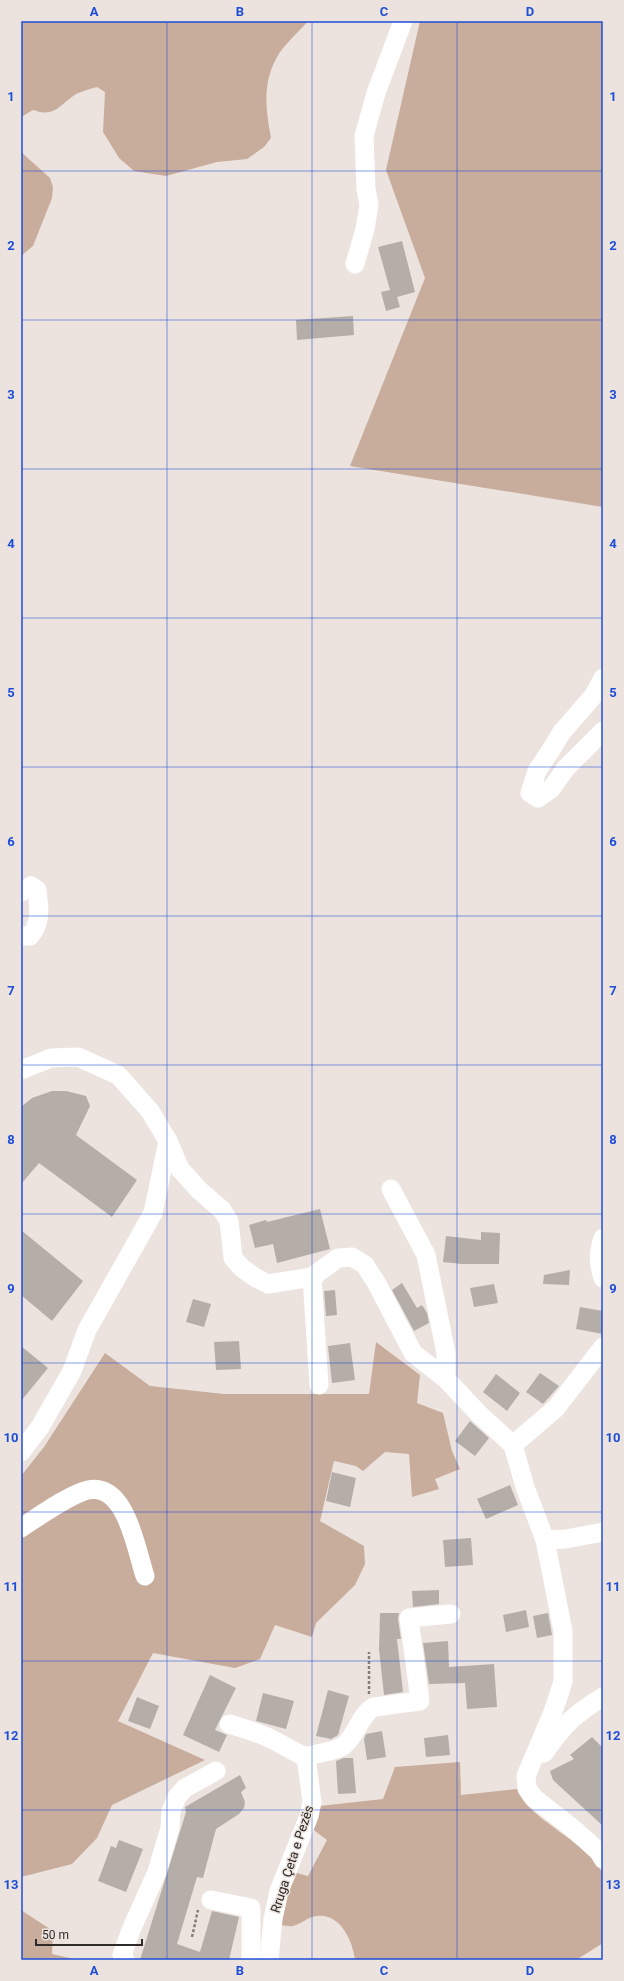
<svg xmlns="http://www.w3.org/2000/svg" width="624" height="1981" viewBox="0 0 624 1981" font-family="Roboto,sans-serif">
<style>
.green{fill:#c8ac9c}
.building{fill:#b5ada8}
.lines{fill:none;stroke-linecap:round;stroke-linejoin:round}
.path{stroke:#847e7b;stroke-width:2.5;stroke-dasharray:3 2;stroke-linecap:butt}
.minor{stroke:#fff;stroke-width:19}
.grid{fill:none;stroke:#1d4ed8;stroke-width:1;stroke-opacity:0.55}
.labels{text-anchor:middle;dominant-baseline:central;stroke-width:3;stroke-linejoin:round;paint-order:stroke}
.street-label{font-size:13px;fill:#2e2b29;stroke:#ece3de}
.neatline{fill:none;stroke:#1d4ed8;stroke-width:1.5}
.grid-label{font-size:13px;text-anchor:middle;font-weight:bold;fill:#1d4ed8}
</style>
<rect width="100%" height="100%" fill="#ece3de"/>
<g class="green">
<path d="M21 21H308C298 33 283 45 276 59 262 85 266 111 271 138L264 147 247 159 217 162 166 176 134 171 119 158 103 132 105 92 97 87C90 89 82 91 76 94 59 105 55 118 33 110L21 117Z"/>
<polygon points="420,21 603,21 603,507 350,466 425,278 386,170"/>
<polygon points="21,152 50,178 53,187 52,198 33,246 21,256"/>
<polygon points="376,1342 420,1375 417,1403 443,1413 452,1451 460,1469 435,1479 439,1489 412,1497 409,1454 385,1452 363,1471 356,1466 334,1461 320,1521 364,1546 365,1564 355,1585 316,1623 312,1637 275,1625 260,1659 235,1668 153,1653 118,1721 205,1760 112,1805 97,1838 72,1864 21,1877 21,1476 44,1447 105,1353 150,1386 224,1394 369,1394"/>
<path d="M460 1762 461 1795 517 1789C525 1817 586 1841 602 1872 605 1878 603 1932 603 1943L576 1960H355C353 1941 340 1912 316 1916 308 1917 301 1924 293 1926 289 1927 284 1925 281 1925L285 1900 297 1873 308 1876 327 1840 311 1828 320 1806 383 1799 395 1767Z"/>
<polygon points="21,1910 53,1931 52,1954 78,1960 21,1960"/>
</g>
<g class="building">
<polygon points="402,241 415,292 397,297 400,307 386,311 381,292 390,290 378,247"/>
<polygon points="353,316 354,335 297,340 296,320"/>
<polygon points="52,1091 66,1091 86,1096 90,1106 76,1135 137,1180 112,1217 39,1163 21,1184 21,1107 32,1098"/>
<polygon points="320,1209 330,1249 277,1263 273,1244 255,1248 249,1225 266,1220 267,1222"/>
<polygon points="21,1230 83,1281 52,1321 21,1295"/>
<polygon points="481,1232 500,1233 499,1264 462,1264 443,1262 446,1236 481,1240"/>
<polygon points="570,1270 569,1285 543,1284 544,1275"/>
<polygon points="402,1283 417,1308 422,1305 427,1313 429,1323 414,1331 392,1290"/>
<polygon points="494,1284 498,1303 474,1307 470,1288"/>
<polygon points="335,1290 337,1315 326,1316 324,1291"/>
<polygon points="193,1299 211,1304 204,1327 186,1322"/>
<polygon points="580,1307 603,1311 603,1334 576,1329"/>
<polygon points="239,1341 241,1369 216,1370 214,1342"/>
<polygon points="350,1343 355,1380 332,1383 328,1346"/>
<polygon points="21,1346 48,1368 21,1401"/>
<polygon points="540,1373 559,1386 543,1404 526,1392"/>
<polygon points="496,1374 520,1393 507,1411 483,1392"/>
<polygon points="470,1421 489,1438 475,1456 455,1441"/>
<polygon points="332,1472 356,1478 350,1507 326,1501"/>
<polygon points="510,1485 518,1505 486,1519 477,1499"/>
<polygon points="471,1538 473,1565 445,1567 443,1540"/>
<polygon points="439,1590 439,1604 413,1607 412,1591"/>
<polygon points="526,1610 529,1627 506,1632 503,1615"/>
<polygon points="380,1613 399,1613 398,1619 401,1639 397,1639 403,1692 384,1695 379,1649"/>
<polygon points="548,1613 552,1635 537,1638 533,1616"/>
<polygon points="448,1641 449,1667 494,1664 497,1707 467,1709 465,1683 429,1684 423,1643"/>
<polygon points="210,1675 236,1688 215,1730 227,1735 219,1752 183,1735"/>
<polygon points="328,1690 349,1696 338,1735 331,1739 316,1736"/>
<polygon points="263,1693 294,1701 286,1729 256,1721"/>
<polygon points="137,1697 159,1706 150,1729 128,1721"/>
<polygon points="382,1731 386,1757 367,1760 364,1739 366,1734"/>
<polygon points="448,1735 450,1755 426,1757 424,1738"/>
<polygon points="592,1737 603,1748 603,1826 553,1780 550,1771 574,1759 570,1755"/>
<polygon points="344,1758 353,1758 356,1793 338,1794 336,1761"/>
<polygon points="240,1775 246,1788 241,1792 245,1802 244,1808 239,1814 216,1829 203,1878 197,1877 177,1944 200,1952 212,1911 239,1917 229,1960 140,1960 186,1812 185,1807"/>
<polygon points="119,1840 143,1849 126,1892 98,1881 111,1846 116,1848"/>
</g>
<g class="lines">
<g class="path">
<polyline points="369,1694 369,1652"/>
<polyline points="192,1937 198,1910"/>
</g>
<g class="minor">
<polyline points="355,264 365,229 369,205 366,189 364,136 376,93 403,21"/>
<polyline points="603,678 594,695 562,732 549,753 537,771 530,793 538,798 551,789 566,768 603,731"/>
<path d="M21 892 31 886 37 890C39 907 42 922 30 936H21"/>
<polyline points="21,1070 51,1058 78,1057 118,1075 150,1111 168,1141 180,1169 200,1191 222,1210 229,1221 233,1258 242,1268 256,1278 268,1284 312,1277 338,1258 352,1257 365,1265 377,1284 413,1353 446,1379 479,1414 513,1445 525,1487 545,1540 563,1631 563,1682 553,1712 526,1776 527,1788 534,1798 576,1831 599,1852 603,1859"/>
<polyline points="391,1189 426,1255 446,1353 446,1379"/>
<path d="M603 1238C598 1253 598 1263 603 1278"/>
<polyline points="312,1277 319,1385"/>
<polyline points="513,1445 556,1408 603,1347"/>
<polyline points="21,1452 40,1427 72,1371 87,1330 153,1213 168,1141"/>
<path d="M21 1528C38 1517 70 1494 88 1490 126 1482 136 1549 145 1576"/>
<polyline points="545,1540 566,1539 603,1532"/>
<path d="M229 1724C243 1728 256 1732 269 1738 282 1744 292 1751 306 1757"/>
<path d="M544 1753C563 1726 574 1714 603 1697"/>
<path d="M306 1757C317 1752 333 1753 343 1746 357 1736 359 1715 374 1707L420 1701 409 1618 451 1614"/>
<polyline points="211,1900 251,1908 251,1960"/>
<polyline points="125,1960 122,1955 131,1930 157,1872 170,1828 171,1811 177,1797 185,1788 216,1771"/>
<polyline points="269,1960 273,1919 279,1891 309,1816 312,1802 306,1757"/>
</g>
</g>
<path class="grid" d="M167 21V1960M312 21V1960M457 21V1960M21 171H603M21 320H603M21 469H603M21 618H603M21 767H603M21 916H603M21 1065H603M21 1214H603M21 1363H603M21 1512H603M21 1661H603M21 1810H603"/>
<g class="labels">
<g class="street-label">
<text transform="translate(292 1859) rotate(-72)">Rruga Çeta e Pezës</text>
</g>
</g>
<rect width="624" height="1981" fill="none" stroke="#ece3de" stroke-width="44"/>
<path d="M36 1939v6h106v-6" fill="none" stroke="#2e2b29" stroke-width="2"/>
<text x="42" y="1939" font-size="12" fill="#2e2b29" stroke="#ece3de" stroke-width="3" paint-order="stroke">50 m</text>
<rect x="22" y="22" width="580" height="1937" class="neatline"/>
<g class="grid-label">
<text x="94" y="16">A</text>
<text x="240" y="16">B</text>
<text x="384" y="16">C</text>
<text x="530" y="16">D</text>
<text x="11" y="101">1</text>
<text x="613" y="101">1</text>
<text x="11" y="250">2</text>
<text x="613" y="250">2</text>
<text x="11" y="399">3</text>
<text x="613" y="399">3</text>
<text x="11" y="548">4</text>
<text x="613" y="548">4</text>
<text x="11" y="697">5</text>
<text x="613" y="697">5</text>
<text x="11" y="846">6</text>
<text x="613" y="846">6</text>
<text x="11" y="995">7</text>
<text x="613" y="995">7</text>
<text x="11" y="1144">8</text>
<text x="613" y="1144">8</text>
<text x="11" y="1293">9</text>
<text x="613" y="1293">9</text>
<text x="11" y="1442">10</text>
<text x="613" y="1442">10</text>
<text x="11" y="1591">11</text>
<text x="613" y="1591">11</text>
<text x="11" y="1740">12</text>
<text x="613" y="1740">12</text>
<text x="11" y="1889">13</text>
<text x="613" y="1889">13</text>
<text x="94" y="1975">A</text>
<text x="240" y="1975">B</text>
<text x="384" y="1975">C</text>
<text x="530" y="1975">D</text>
</g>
</svg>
